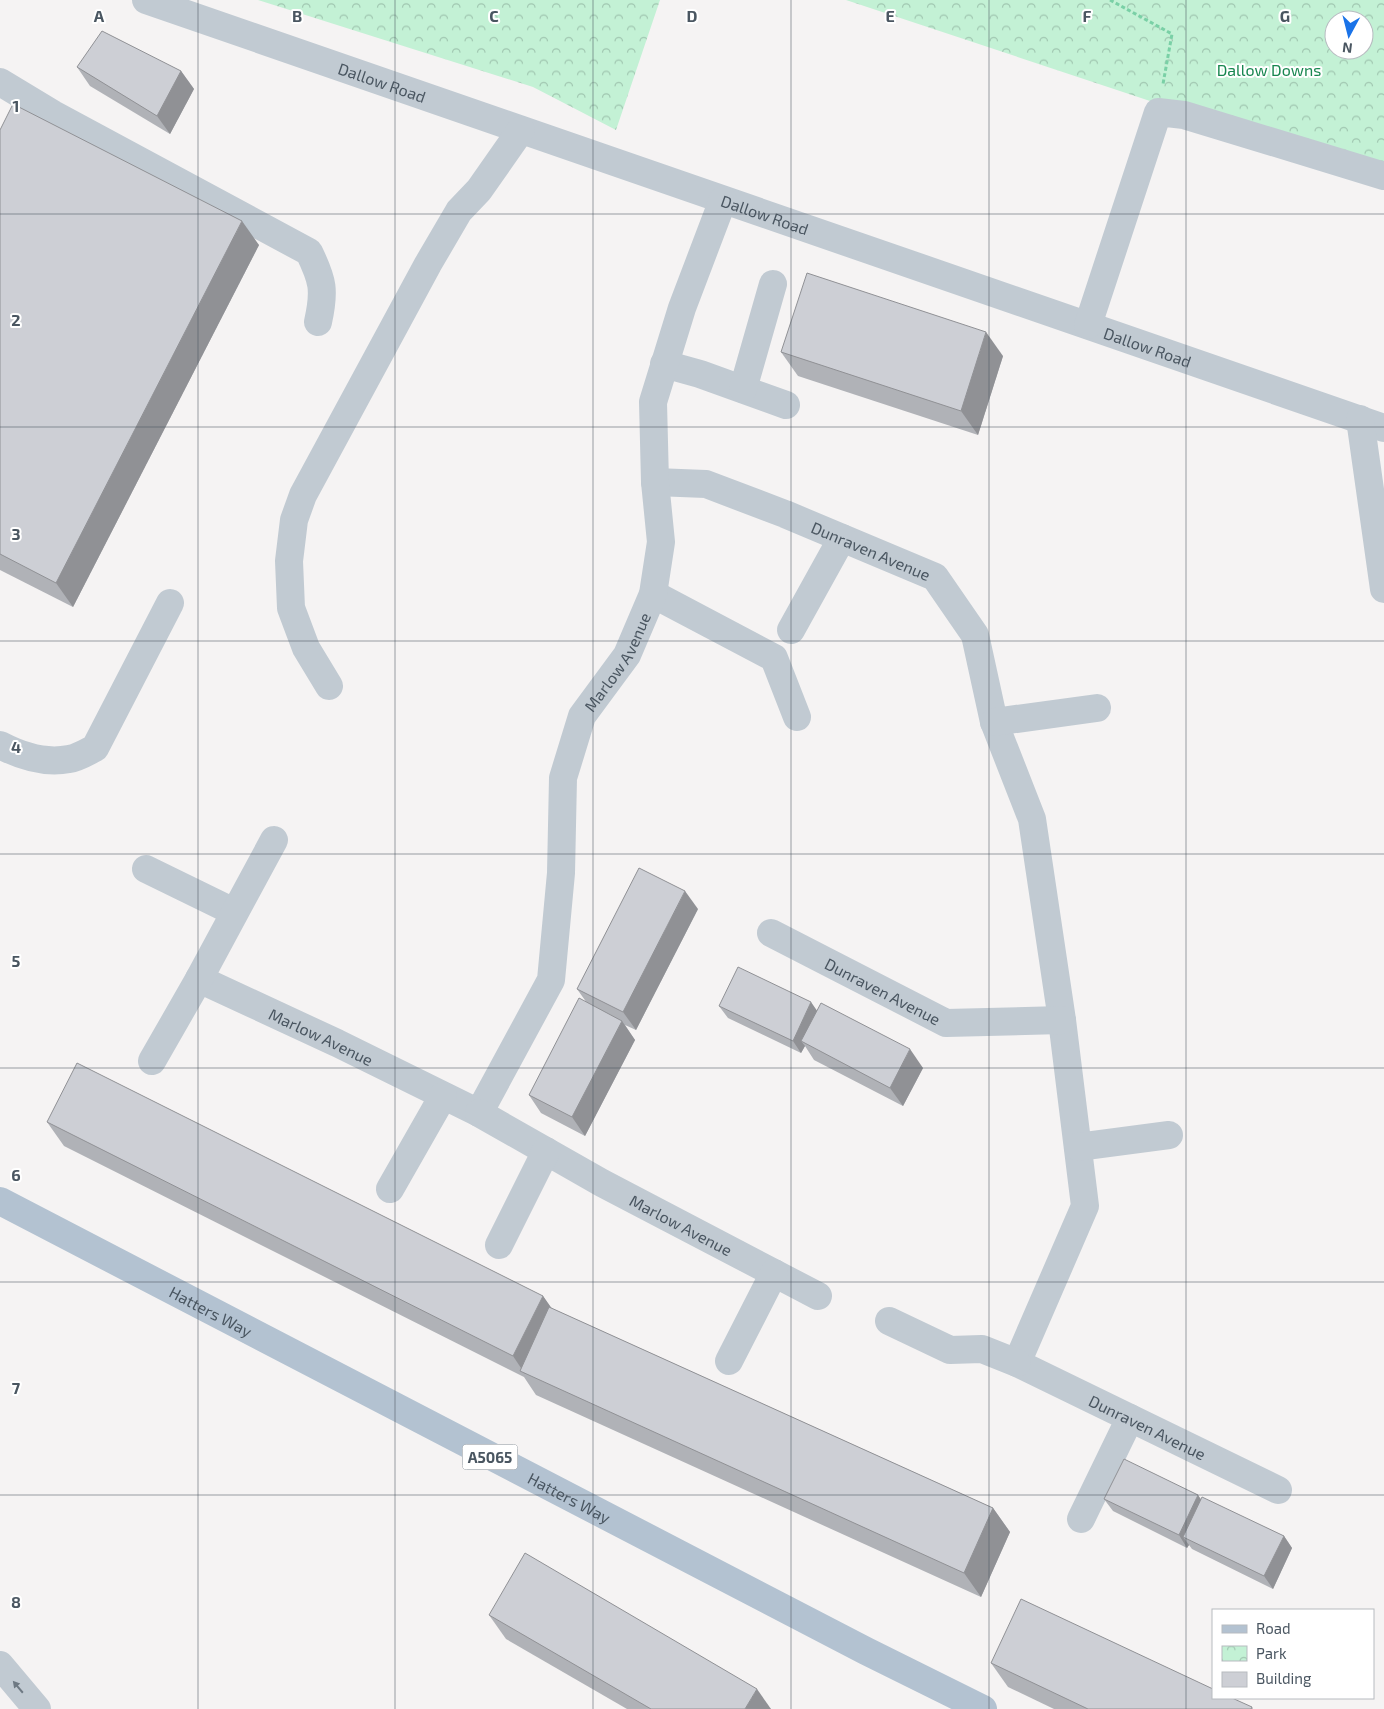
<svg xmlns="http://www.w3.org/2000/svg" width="1384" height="1709" viewBox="0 0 1384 1709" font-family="'Exo 2',sans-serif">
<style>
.park{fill:url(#park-crowns);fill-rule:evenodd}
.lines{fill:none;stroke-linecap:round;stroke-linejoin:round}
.path{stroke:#7ad0a6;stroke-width:3;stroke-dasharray:4 2.5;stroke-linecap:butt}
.minor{stroke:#c1cad2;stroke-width:28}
.major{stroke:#b3c2d1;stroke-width:28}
.wall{fill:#b0b2b7}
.shaded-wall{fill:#909195}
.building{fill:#cdcfd5;stroke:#909195}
.oneway{fill:#6e7983}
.grid{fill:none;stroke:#4a5661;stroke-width:1;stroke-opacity:0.55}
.labels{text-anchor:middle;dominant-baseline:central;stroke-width:4;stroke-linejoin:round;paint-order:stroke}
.shield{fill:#fff;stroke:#808990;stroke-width:1}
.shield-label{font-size:15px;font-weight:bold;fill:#4a5661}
.park-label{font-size:16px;fill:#17864f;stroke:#fff}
.street-label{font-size:16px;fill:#4a5661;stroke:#fff}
.grid-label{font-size:16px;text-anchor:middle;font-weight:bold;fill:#4a5661;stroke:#fff;stroke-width:4;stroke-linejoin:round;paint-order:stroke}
</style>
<defs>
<pattern id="park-crowns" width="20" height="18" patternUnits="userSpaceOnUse" patternTransform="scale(1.25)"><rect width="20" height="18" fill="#c3f1d5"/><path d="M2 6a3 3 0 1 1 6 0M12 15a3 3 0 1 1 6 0" fill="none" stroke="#a0c6b0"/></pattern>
</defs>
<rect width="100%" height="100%" fill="#f5f3f3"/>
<g class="park">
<polygon points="258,0 660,0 616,130 533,87"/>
<path d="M846 0H1384V178L1352 168ZM1334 20H1364V50H1334Z"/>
</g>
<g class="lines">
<polyline class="path" points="1110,0 1172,34 1163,84"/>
<g class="minor">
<path id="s1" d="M146 0 1384 428"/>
<path d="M0 82 53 114 309 252C323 281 325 290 318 322"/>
<polyline points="1088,325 1158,112 1184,115 1384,176"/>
<polyline points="664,364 700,374 786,405"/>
<polyline points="743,389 773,284"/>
<polyline points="1360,419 1384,589"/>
<path id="s2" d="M655 482 706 484 785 514 935 577 975 635 994 722 1032 819 1062 1020 1085 1206 1017 1363 1278 1490"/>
<polyline points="653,594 774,658 797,717"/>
<polyline points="791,630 842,538"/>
<polyline points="329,686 306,648 291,608 289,561 294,520 303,495 428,264 459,211 479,190 521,130"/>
<polyline points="994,722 1097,708"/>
<path d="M0 745C21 756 44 764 69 759 78 758 87 752 95 748L170 603"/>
<polyline points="146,869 234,912"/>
<path id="s3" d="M771 933 946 1023 1062 1020"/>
<path id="s4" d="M199 979 337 1043 479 1113 551 980 561 873 563 778 582 716 627 655 653 594 661 542 655 482 653 402 682 308 723 200"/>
<polyline points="152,1061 199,979 274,840"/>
<path id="s5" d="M479 1113 602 1183 818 1296"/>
<polyline points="1078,1147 1169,1135"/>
<polyline points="390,1189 443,1096"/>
<polyline points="499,1245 546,1151"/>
<polyline points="889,1321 950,1350 982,1349 1017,1363"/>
<polyline points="729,1361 774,1273"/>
<polyline points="1081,1519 1130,1418"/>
<polyline points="0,1665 37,1709"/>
</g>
<path class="major" id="s6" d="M0 1201 866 1651 983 1709"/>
</g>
<g class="wall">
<polygon points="77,67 181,71 194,89 170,134 90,86"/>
<polygon points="0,130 259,245 73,607 0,570"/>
<polygon points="781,352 1003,356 978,435 798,376"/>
<polygon points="698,909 636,1030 625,1025 635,1040 585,1136 541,1113 529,1095 587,1003 577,989"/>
<polygon points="719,1006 817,1011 923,1068 903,1106 814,1060 805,1046 801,1053 728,1018"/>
<polygon points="47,1122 543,1296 551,1308 993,1508 1010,1532 981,1597 536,1395 524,1377 64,1146"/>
<polygon points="1104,1499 1201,1499 1284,1536 1292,1548 1273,1589 1192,1549 1189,1545 1187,1548 1113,1511"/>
<polygon points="489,1615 771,1709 627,1709 506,1639"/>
<polygon points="991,1663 1252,1707 1253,1709 1054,1709 1008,1687"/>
</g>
<g class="shaded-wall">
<polygon points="181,71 194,89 170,134 157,116"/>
<polygon points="242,221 259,245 73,607 56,583"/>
<polygon points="986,332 1003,356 978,435 961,411"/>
<polygon points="685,891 698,909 636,1030 623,1012"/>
<polygon points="811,1002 820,1015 801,1041 805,1046 801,1053 793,1041"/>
<polygon points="622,1021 635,1040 585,1136 572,1117"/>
<polygon points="910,1049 923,1068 903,1106 890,1088"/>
<polygon points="543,1296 560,1320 525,1374 513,1356"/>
<polygon points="1198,1495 1207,1508 1183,1537 1189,1545 1187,1548 1179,1535"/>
<polygon points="993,1508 1010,1532 981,1597 964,1573"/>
<polygon points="1284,1536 1292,1548 1273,1589 1264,1576"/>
<polygon points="757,1689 771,1709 745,1709"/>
</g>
<g class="building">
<polygon points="102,31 181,71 157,116 77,67"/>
<polygon points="13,104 242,221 56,583 0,554 0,130"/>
<polygon points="807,273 986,332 961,411 781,352"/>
<polygon points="639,868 685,891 623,1012 577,989"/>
<polygon points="738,967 811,1002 793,1041 719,1006"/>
<polygon points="579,998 622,1021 572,1117 529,1095"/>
<polygon points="821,1003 910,1049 890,1088 801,1041"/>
<polygon points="77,1063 543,1296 513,1356 47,1122"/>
<polygon points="549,1307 993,1508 964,1573 520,1371"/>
<polygon points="1124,1459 1198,1495 1179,1535 1104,1499"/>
<polygon points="1202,1497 1284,1536 1264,1576 1183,1537"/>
<polygon points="525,1553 757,1689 745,1709 651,1709 489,1615"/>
<polygon points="1021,1599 1213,1689 1213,1698 1232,1698 1252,1707 1251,1709 1088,1709 991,1663"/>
</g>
<defs><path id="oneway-solid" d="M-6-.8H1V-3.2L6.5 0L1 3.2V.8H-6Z" transform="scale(1.25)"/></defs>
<use class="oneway" href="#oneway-solid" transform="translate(18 1687) rotate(-130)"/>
<path class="grid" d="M198 0V1709M395 0V1709M593 0V1709M791 0V1709M989 0V1709M1186 0V1709M0 214H1384M0 427H1384M0 641H1384M0 854H1384M0 1068H1384M0 1282H1384M0 1495H1384"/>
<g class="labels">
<rect class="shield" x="462.5" y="1444.5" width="55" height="25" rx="4"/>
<g class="shield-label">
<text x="490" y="1457">A5065</text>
</g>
<g class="park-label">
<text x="1269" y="69">Dallow Downs</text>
</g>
<g class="street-label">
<text stroke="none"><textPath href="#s1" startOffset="250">Dallow Road</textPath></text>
<text stroke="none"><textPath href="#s1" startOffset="655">Dallow Road</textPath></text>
<text stroke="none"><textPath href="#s1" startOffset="1060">Dallow Road</textPath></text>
<text stroke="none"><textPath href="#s2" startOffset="229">Dunraven Avenue</textPath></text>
<text stroke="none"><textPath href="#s4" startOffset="794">Marlow Avenue</textPath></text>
<text stroke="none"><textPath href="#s3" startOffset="126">Dunraven Avenue</textPath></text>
<text stroke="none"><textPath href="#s4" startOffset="135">Marlow Avenue</textPath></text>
<text stroke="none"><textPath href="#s5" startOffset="231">Marlow Avenue</textPath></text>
<text stroke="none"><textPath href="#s6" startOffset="238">Hatters Way</textPath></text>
<text stroke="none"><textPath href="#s2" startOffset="1269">Dunraven Avenue</textPath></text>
<text stroke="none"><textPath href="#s6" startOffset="642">Hatters Way</textPath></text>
</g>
</g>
<g class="grid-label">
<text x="99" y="22">A</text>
<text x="297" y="22">B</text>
<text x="494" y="22">C</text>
<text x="692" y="22">D</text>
<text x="890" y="22">E</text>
<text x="1087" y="22">F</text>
<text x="1285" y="22">G</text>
<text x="16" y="112">1</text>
<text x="16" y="326">2</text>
<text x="16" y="540">3</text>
<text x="16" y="753">4</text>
<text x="16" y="967">5</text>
<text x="16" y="1181">6</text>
<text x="16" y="1394">7</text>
<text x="16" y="1608">8</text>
</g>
<rect x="1212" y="1609" width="162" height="90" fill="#ffffff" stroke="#b7bbc0"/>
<rect x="1222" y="1625" width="25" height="8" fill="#b3c2d1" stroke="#b7bbc0"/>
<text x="1256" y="1634" font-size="15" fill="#4a5661">Road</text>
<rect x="1222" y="1646" width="25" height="15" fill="url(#park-crowns)" stroke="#b7bbc0"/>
<text x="1256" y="1659" font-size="15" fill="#4a5661">Park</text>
<rect x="1222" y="1672" width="25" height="15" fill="#cdcfd5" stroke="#b7bbc0"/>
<text x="1256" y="1684" font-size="15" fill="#4a5661">Building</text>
<g transform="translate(1349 35) rotate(187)"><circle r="24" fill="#ffffff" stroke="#b7bbc0"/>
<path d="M0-4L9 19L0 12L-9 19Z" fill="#1a73e8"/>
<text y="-8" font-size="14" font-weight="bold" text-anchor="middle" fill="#4a5661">N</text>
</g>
</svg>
